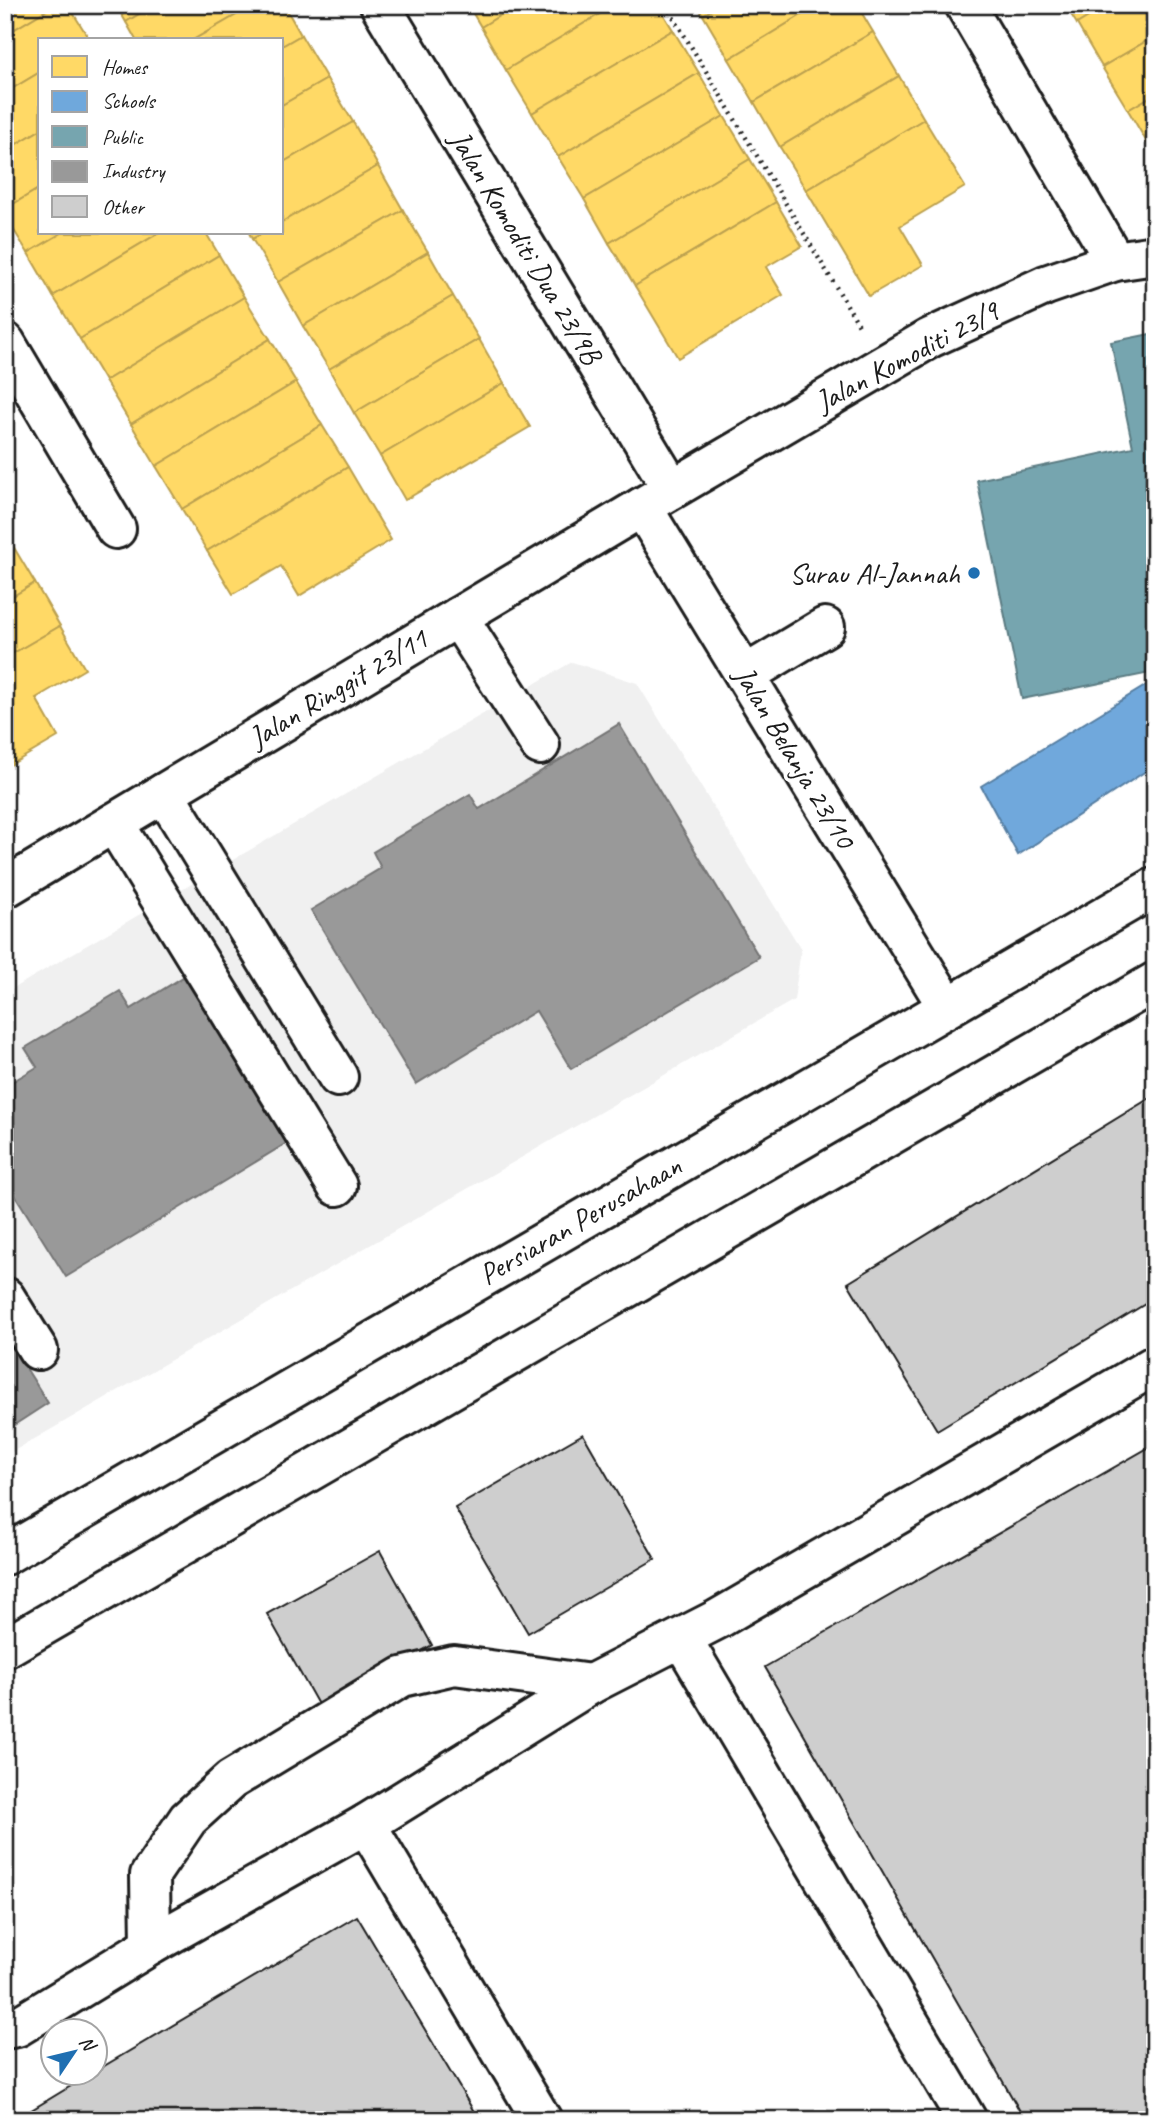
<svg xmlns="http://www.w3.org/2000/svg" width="1160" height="2125" viewBox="0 0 1160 2125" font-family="Caveat,sans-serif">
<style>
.built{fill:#f0f0f0}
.homes{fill:#ffd966;stroke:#bba050;stroke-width:2}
.schools{fill:#6fa8dc;stroke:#567ea2;stroke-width:2}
.public{fill:#76a5af;stroke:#5b7c83;stroke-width:2}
.industry{fill:#999;stroke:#747474;stroke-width:2}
.building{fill:#cecece;stroke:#1c1c1c;stroke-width:2}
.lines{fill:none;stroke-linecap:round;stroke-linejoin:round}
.minor-casing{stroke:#1c1c1c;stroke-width:44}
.major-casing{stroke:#1c1c1c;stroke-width:44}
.path{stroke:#1c1c1c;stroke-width:4.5;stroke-dasharray:2 5;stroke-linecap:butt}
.minor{stroke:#fff;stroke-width:38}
.major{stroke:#fff;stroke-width:38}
.poi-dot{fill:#1f6fb2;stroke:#fff;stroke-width:2.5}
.labels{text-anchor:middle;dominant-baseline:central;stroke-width:7;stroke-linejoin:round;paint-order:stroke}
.street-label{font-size:30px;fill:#1c1c1c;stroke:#fff}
.poi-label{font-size:30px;fill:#1c1c1c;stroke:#fff;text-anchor:end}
</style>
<rect width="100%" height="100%" fill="#fff"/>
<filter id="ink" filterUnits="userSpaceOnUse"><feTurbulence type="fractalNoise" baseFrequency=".0143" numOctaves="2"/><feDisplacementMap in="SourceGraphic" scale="14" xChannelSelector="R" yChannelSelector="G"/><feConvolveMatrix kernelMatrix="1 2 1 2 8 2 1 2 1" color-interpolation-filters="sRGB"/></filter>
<g filter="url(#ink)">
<polygon class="built" points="572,662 637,683 801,949 794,1000 5,1456 5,993"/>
<g class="homes">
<polygon points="5,5 55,5 5,35"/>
<polygon points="55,5 68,5 90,40 40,40 40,72 5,93 5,35"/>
<polygon points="116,5 154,5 126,22"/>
<polygon points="154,5 254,5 193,40 136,40 126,22"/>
<polygon points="254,5 284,5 301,35 282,46 282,40 193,40"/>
<polygon points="468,5 517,5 481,27"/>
<polygon points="517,5 615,5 506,70 481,27"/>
<polygon points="615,5 658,5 673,30 532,113 506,70"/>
<polygon points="697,5 720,5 703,15"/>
<polygon points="720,5 818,5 729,59 703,15"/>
<polygon points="818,5 857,5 873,32 754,102 729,59"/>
<polygon points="1065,5 1108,5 1077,24"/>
<polygon points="1108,5 1155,5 1155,36 1102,67 1077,24"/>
<polygon points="673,30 699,73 558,157 532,113"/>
<polygon points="873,32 899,76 780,147 754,102"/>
<polygon points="301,35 327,79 282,105 282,46"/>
<polygon points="1155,36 1155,94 1128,110 1102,67"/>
<polygon points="40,72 40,130 5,151 5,93"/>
<polygon points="699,73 724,116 584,199 558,157"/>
<polygon points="899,76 924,119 806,190 780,147"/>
<polygon points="327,79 353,122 282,163 282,105"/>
<polygon points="1155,94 1155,156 1128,110"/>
<polygon points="724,116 750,159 609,243 584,199"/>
<polygon points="924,119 965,187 900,226 923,265 869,296 806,190"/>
<polygon points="353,122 378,166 282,222 282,163"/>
<polygon points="40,130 40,188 5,209 5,151"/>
<polygon points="750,159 776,202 635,286 609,243"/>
<polygon points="378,166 403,210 278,282 252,239 263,233 282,233 282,222"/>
<polygon points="40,188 40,233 62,233 28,253 5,216 5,209"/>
<polygon points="776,202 802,246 766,267 783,295 678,358 635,286"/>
<polygon points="403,210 428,252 303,326 278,282"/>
<polygon points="62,233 159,233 53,296 28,253"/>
<polygon points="159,233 206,233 219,255 80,339 53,296"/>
<polygon points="249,233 263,233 252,239"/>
<polygon points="428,252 453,296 329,369 303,326"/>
<polygon points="219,255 244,297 105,381 80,339"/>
<polygon points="453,296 479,339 354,413 329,369"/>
<polygon points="244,297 270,339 131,424 105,381"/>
<polygon points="270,339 296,382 156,466 131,424"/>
<polygon points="479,339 504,383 380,456 354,413"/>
<polygon points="296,382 322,425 182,509 156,466"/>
<polygon points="504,383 530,427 405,500 380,456"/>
<polygon points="322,425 348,467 207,551 182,509"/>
<polygon points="348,467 391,540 299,596 281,566 233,594 207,551"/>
<polygon points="10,541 35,583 5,601 5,543"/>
<polygon points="35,583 60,626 5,658 5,601"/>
<polygon points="60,626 85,669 36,698 58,737 5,768 5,658"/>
</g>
<polygon class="schools" points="1155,680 1155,765 1018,855 981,786"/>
<polygon class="public" points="1155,333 1155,672 1022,699 977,480 1133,447 1111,342"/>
<g class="industry">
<polygon points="619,724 759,957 571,1069 536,1011 416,1084 311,910 381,868 373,852 470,794 479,809"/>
<polygon points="193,971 295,1138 66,1277 5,1179 5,1086 37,1067 25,1048 120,991 131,1009"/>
<polygon points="5,1335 48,1403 5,1431"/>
</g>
<g class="building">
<polygon points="1155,1095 1155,1298 937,1430 848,1283"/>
<polygon points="583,1434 655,1559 528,1633 455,1508"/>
<polygon points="1155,1444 1155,2120 1025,2120 765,1667"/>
<polygon points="380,1551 432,1645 320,1708 267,1614"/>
<polygon points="357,1916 479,2120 15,2120 94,2072"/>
</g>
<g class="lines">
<defs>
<g id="minor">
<polyline points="380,5 672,489"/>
<polyline points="965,5 1115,261"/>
<polyline points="5,342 116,529"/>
<polyline points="642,507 947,1006"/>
<polyline points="458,617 540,745"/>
<polyline points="745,675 825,627"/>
<polyline points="164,793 338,1077"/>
<polyline points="114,823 337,1186"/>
<polyline points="5,888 642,507 930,338 1046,285 1115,261 1155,255"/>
<polyline points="5,1297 38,1350"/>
<polyline points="682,1639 967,2120"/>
<polyline points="366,1824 542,2120"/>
<polyline points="151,1945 150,1875 188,1819 231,1780 402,1677 454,1665 591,1684"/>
<polyline points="5,2029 17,2027 151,1945 366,1824 591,1684 718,1619 1155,1365"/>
</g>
<g id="major">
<polyline points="5,1555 1155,887"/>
<polyline points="5,1648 1155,982"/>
</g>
</defs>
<use href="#minor" class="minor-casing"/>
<use href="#major" class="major-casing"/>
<polyline class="path" points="666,5 859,325"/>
<use href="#minor" class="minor"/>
<use href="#major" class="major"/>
</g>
</g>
<circle class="poi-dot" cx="974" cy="573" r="7"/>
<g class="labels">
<g class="street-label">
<text transform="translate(526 247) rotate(59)">Jalan Komoditi Dua 23/9B</text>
<text transform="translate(907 356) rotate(-28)">Jalan Komoditi 23/9</text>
<text transform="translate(338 688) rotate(-31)">Jalan Ringgit 23/11</text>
<text transform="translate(795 757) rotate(59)">Jalan Belanja 23/10</text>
<text transform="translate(580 1220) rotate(-30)">Persiaran Perusahaan</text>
</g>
<g class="poi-label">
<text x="960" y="573">Surau Al-Jannah</text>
</g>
</g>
<rect width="1160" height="2125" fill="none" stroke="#fff" stroke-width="28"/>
<rect x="14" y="14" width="1132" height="2097" fill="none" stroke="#1c1c1c" stroke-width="2.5" filter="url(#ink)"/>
<rect x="38" y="38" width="245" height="196" fill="#ffffff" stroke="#a4a4a4" stroke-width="2"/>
<rect x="52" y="56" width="35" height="21" fill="#ffd966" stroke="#a4a4a4" stroke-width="2"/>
<text x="102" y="74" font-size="21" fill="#1c1c1c">Homes</text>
<rect x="52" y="91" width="35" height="21" fill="#6fa8dc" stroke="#a4a4a4" stroke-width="2"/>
<text x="102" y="108" font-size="21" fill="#1c1c1c">Schools</text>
<rect x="52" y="126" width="35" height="21" fill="#76a5af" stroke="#a4a4a4" stroke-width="2"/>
<text x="102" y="144" font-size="21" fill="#1c1c1c">Public</text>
<rect x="52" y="161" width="35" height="21" fill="#999999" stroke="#a4a4a4" stroke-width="2"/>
<text x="102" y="178" font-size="21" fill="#1c1c1c">Industry</text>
<rect x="52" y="196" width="35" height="21" fill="#cecece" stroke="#a4a4a4" stroke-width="2"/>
<text x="102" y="214" font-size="21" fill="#1c1c1c">Other</text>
<g transform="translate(74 2052) rotate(55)"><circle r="33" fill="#ffffff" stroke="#a4a4a4" stroke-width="2"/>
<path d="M0-5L12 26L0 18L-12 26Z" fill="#1f6fb2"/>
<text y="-10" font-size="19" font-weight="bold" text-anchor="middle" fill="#1c1c1c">N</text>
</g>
</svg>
